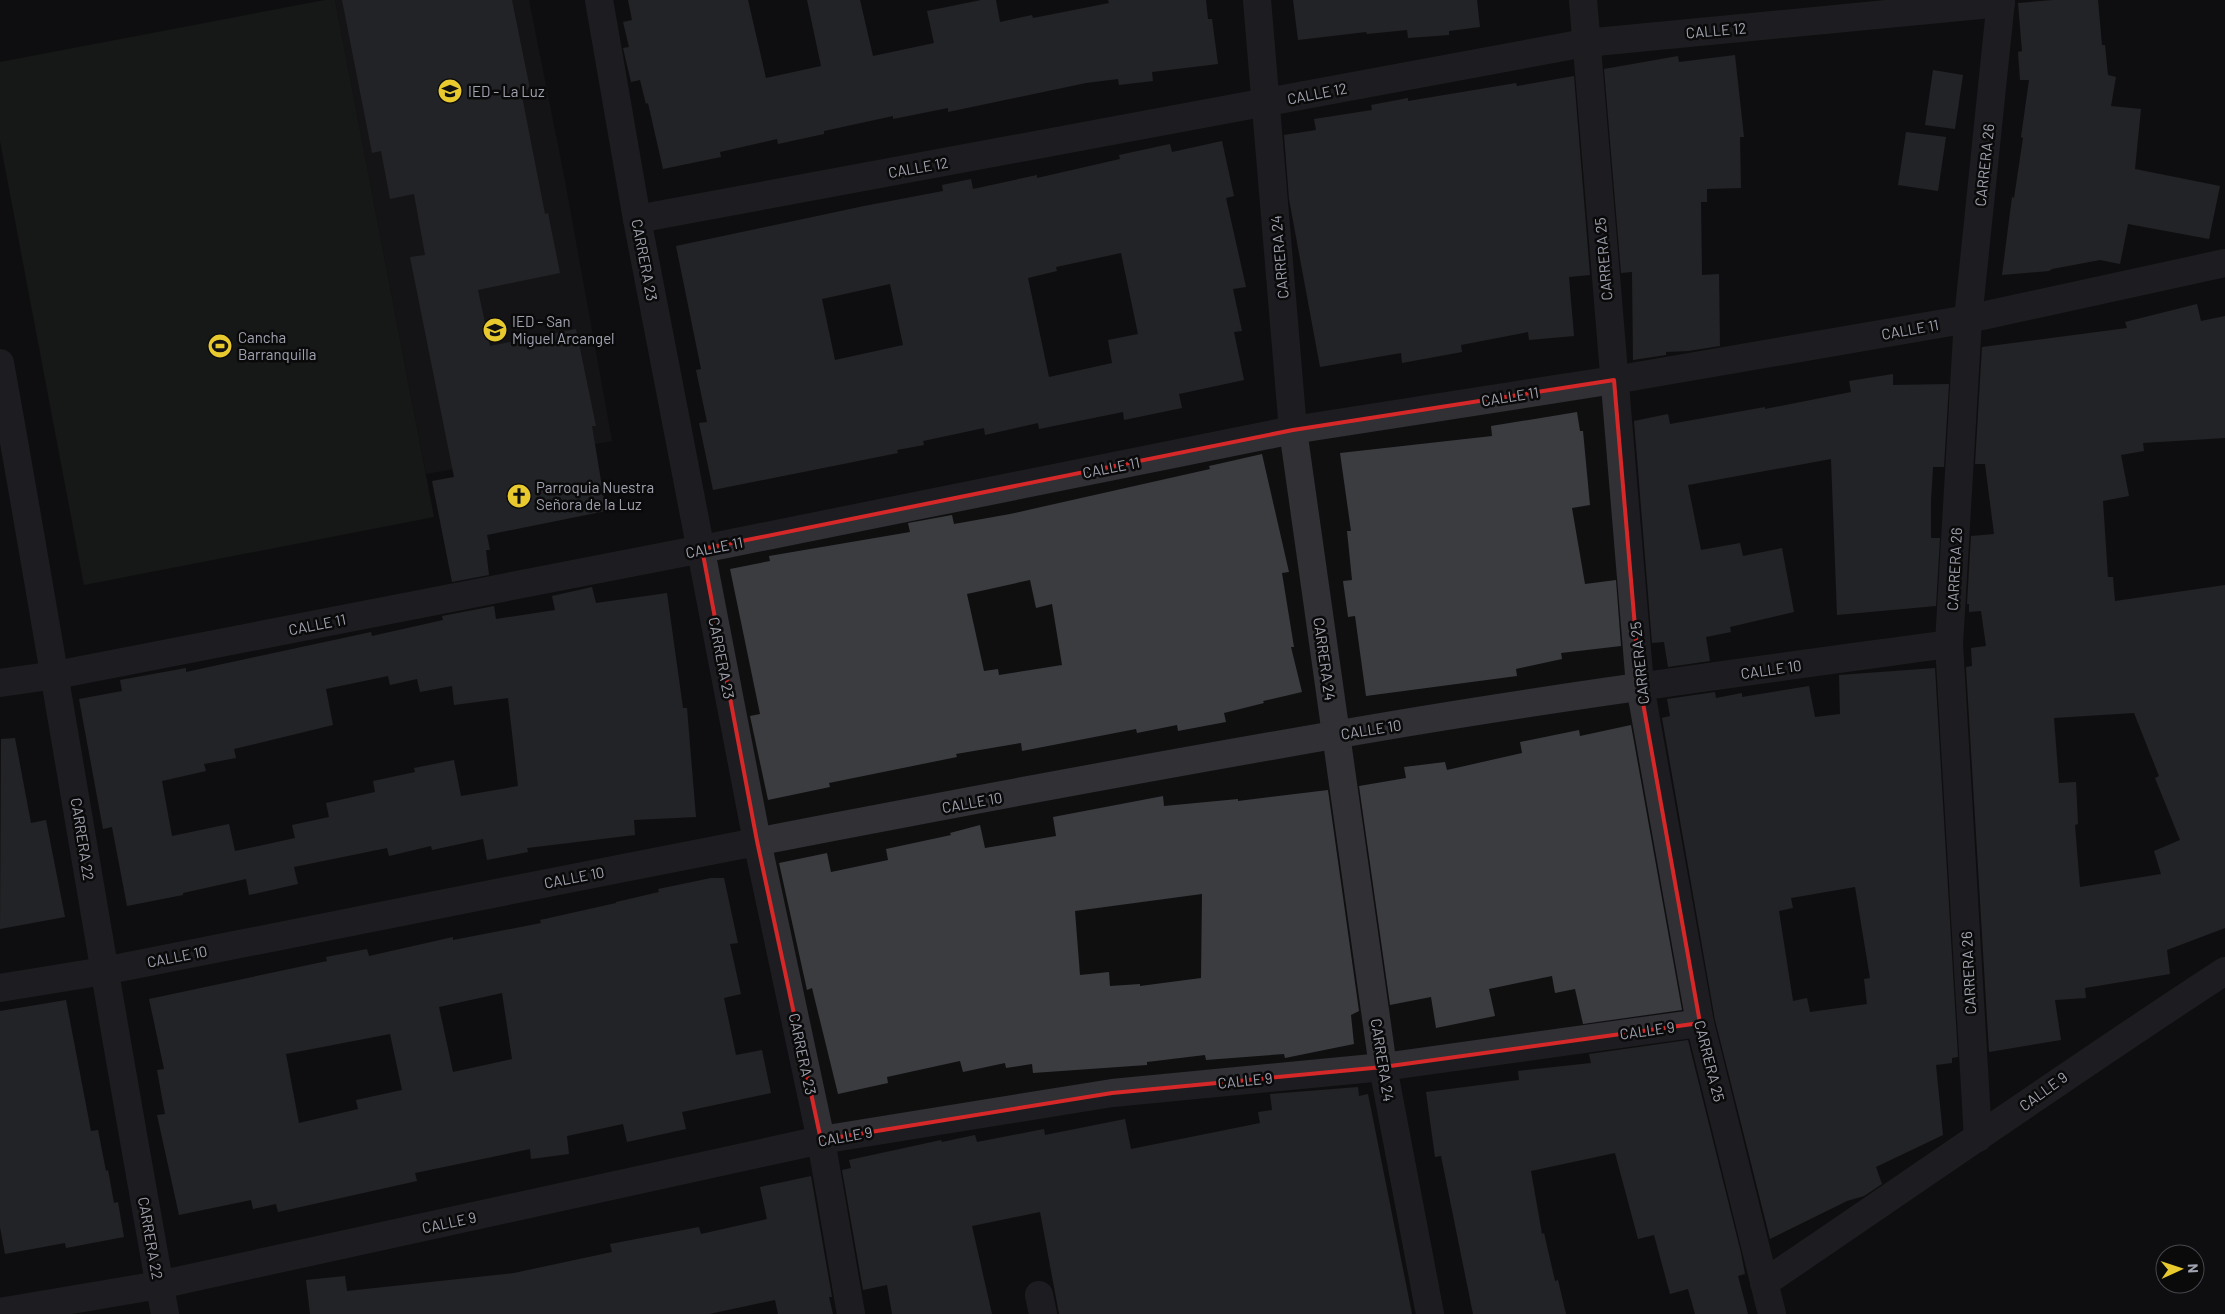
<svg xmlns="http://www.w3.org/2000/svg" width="2225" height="1314" viewBox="0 0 2225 1314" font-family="Barlow,sans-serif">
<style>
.built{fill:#1b1b1d}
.green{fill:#1e241f}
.building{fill:#3b3c40;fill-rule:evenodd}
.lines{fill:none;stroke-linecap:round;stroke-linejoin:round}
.minor{stroke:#303035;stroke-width:28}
.marked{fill:none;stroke:#d62828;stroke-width:4;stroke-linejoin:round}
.labels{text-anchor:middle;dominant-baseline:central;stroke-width:5;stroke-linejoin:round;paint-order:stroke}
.street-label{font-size:15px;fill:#a1a3b0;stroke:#0a0a0b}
.poi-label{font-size:15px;fill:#a1a3b0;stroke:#0a0a0b;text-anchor:start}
</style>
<rect width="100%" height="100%" fill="#0f0f10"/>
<polygon class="built" points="335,0 529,0 565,181 612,441 426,474"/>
<polygon class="green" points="325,0 335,0 434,517 84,585 0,141 0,62"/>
<g class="building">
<polygon points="342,0 512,0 530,89 521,91 545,214 548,213 560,273 478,290 490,346 576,329 596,426 592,426 606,511 487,535 490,550 486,550 489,575 452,582 432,481 454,477 410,257 425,255 414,194 390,199 381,151 372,153"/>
<polygon points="628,0 748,0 766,78 821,66 807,0 860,0 873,56 934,43 927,11 981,0 996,0 1000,22 1032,15 1033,18 1109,3 1108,0 1206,0 1208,19 1212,19 1218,64 1152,72 1153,81 1119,85 1118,79 1086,83 948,112 948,108 893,119 893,116 824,131 824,134 778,144 777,139 720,152 721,157 663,169 648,103 646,104 640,80 631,82 623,48 629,47 623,22 632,20"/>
<polygon points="1293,0 1477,0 1480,27 1449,31 1449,35 1408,38 1407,30 1367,34 1366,32 1298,40"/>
<polygon points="2053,0 2098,0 2102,45 2105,45 2108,75 2116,77 2111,106 2141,109 2135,169 2220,186 2209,239 2128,224 2120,264 2100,260 2052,269 2049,271 2002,275 2012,197 2014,198 2023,138 2021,137 2029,80 2020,80 2018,52 2022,51 2018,3"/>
<polygon points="1735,55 1744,137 1740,137 1741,188 1707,189 1707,202 1701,202 1702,275 1719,274 1720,346 1688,351 1666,352 1666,355 1633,360 1632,272 1621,273 1604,69 1678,56 1679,62"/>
<polygon points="1933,70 1963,75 1955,129 1925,125"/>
<polygon points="1574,76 1590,275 1569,277 1574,336 1529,340 1528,332 1461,345 1462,352 1402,363 1401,353 1320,367 1289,199 1284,135 1316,130 1314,119 1372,110 1371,105 1408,98 1408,101 1516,83 1517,86"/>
<polygon points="1906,132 1946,137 1938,191 1898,185"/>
<path d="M1222 141 1234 196 1226 198 1246 287 1233 289 1242 331 1234 332 1244 380 1179 394 1182 408 1124 420 1123 412 1039 429 1038 423 985 435 984 428 923 441 924 445 897 450 898 453 713 490 699 423 707 422 696 370 701 369 676 246 864 206 943 191 942 185 971 179 973 189 1037 175V178L1120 159 1119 155 1170 144 1172 152ZM1121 253 1138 334 1108 340 1112 363 1049 377 1028 278 1057 271 1056 267ZM890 284 903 345 835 360 822 299Z"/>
<path d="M2197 304 2201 321 2225 316V438L2143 443 2144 451 2121 455 2129 496 2103 501 2108 577H2113L2115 601 2225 585V928L2167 950 2170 974 2085 988 2086 998 2055 1000 2061 1040 1989 1052 1966 667 1972 666 1971 648 1986 646 1981 611 1969 612V604H1967L1971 536 1994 534 1985 464H1975L1982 347 2127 328 2125 322ZM2134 713 2159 776 2155 778 2180 840 2154 851 2161 874 2080 887 2075 825 2078 824 2076 782 2059 783 2054 718Z"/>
<polygon points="1893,374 1893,385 1949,384 1944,467 1933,467 1931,501 1931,538 1940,538 1936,606 1837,615 1831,459 1688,485 1701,550 1740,543 1743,556 1782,548 1794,612 1730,627 1731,632 1706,637 1710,661 1668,667 1664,642 1652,643 1634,421 1668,414 1670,424 1765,407 1765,409 1851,392 1849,381"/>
<polygon points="1577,412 1580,431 1583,431 1590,505 1572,508 1585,584 1616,580 1621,646 1561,653 1562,659 1516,669 1517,676 1366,696 1355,616 1348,617 1343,581 1352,580 1347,531 1351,531 1340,453 1492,436 1491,426"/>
<path d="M1262 454 1289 572 1282 573 1294 647H1291L1302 692 1263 701 1264 703 1224 713 1226 722 1178 731 1177 725 1137 733 1136 729 1022 751 1021 743 956 754 957 757 829 783 830 787 768 800 750 716 760 714 730 569 770 561 769 556 910 532 908 523 952 515 954 524 1010 514 1210 469 1209 466ZM1030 580 1036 608 1052 604 1062 665 999 675 998 669 984 671 967 594Z"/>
<path d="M592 587 596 603 667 593 683 708H687L696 817 634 820 635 835 527 848 528 852 487 860 483 839 432 850 431 846 389 856 387 848 294 867 298 884 249 895 246 879 183 893V895L127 906 112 827 103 829 79 699 122 691 120 680 186 668V672L371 632 372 636 443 620 442 616 494 606 496 619 555 610 552 596ZM388 676 390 685 417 679 420 692 452 686 454 705 508 698 518 786 461 796 454 760 414 768 415 772 373 781 375 792 326 803 329 817 292 825 295 838 235 851 229 824 172 836 162 781 206 771 204 764 236 758 234 749 333 725 326 689Z"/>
<path d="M1935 668 1958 1057 1952 1058V1063L1936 1065 1943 1135 1876 1167 1882 1184 1864 1196 1847 1201 1770 1239 1715 1020 1662 718 1670 716 1667 699 1715 692 1716 698 1742 693V697L1809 686 1815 717 1840 714 1839 675ZM1855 887 1870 978 1864 979 1867 1004 1810 1012 1807 998 1793 1001 1779 911 1793 908 1791 898Z"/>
<polygon points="1631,725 1682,1010 1583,1024 1575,989 1555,993 1552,976 1489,989 1495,1016 1436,1028 1431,997 1390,1005 1359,786 1406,778 1404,767 1445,762 1447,770 1522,753 1520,742 1579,730 1580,736"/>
<polygon points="15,738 31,823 46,820 65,917 0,929 1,739"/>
<path d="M1328 790 1359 1011 1351 1015 1354 1044 1285 1058 1284 1054 1206 1060 1205 1055 1147 1062V1065L1033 1073 1032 1064 1006 1068 1005 1063 963 1072 960 1061 887 1077 888 1083 838 1094 812 988 807 990 779 863 827 853 831 872 888 860 886 849 951 835 950 833 980 825 985 848 1056 836 1053 817 1163 796 1164 806 1238 799V801ZM1202 894 1201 978 1140 986V984L1110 986 1109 972 1080 975 1075 911Z"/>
<path d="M711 878H724L738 943 730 944 741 994 724 998 736 1055 762 1050 771 1093 682 1112 686 1129 627 1142 623 1124 567 1136 569 1154 531 1159 530 1149 415 1173 417 1181 278 1212 276 1204 253 1209 251 1200 179 1215 157 1115 165 1114 157 1070 164 1069 149 999 327 961 326 957 367 949 369 956 453 937V940L541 923 540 920 616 903V902L659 892 658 889ZM502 993 512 1059 453 1072 439 1007ZM390 1034 402 1090 356 1100 358 1109 299 1123 286 1054Z"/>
<polygon points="66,1000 91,1131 98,1130 106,1171 108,1170 114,1203 118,1202 124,1237 66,1248 65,1243 5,1254 0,1227 0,1011"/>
<polygon points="1688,1040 1741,1253 1745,1274 1738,1276 1748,1314 1695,1314 1688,1289 1670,1294 1654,1235 1638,1239 1615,1153 1531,1171 1542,1234 1544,1233 1555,1281 1558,1280 1566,1314 1473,1314 1441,1156 1435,1157 1426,1092 1519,1080 1518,1071 1591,1063 1589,1054"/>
<polygon points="1358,1087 1359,1096 1368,1094 1412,1314 1059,1314 1040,1212 972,1226 992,1314 892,1314 887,1285 863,1290 842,1170 851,1168 849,1160 941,1140 942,1142 975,1135 977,1142 1044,1129 1045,1135 1125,1119 1131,1149 1260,1123 1258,1112 1272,1110 1270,1094"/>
<polygon points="811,1176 832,1297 829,1297 833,1314 778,1314 775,1300 709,1314 310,1314 306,1280 345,1276 347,1291 514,1273 612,1252 610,1244 699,1227 701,1234 767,1219 760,1187"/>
</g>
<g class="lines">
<g class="minor">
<polyline points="599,0 637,219 757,841 821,1140 851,1314"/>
<polyline points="1257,0 1293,430 1383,1067 1430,1314"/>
<polyline points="1583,0 1640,686 1700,1023 1772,1314"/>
<polyline points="637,219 1585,43 2001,3"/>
<path d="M0 363C57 680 107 998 165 1314"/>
<polyline points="0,683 56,675 702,549 1293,430 1614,380 1968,319 2225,263"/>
<path d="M0 988 104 971C514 890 923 806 1334 735 1538 699 1744 672 1949 644"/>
<polyline points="1978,1138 1949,644 1968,319 2001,0"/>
<path d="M1764 1283C1918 1179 2070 1072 2225 971"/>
<polyline points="1039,1295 1043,1314"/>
<polyline points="0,1312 159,1285 821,1140 1112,1093 1383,1067 1700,1023"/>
</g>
</g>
<path d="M0 0H2225V1314H0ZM1614 380 1640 686 1700 1023 1383 1067 1112 1093 821 1140 757 841 702 549 1293 430Z" fill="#0f0f10" fill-opacity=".55" fill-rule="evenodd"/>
<path class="marked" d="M1614 380 1640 686 1700 1023 1383 1067 1112 1093 821 1140 757 841 702 549 1293 430Z"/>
<defs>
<symbol id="school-disc" viewBox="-11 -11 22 22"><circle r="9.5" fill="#e8ca2f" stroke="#0a0a0b"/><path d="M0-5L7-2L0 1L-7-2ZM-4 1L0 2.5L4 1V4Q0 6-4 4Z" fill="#111"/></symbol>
<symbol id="stadium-disc" viewBox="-11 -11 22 22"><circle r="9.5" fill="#e8ca2f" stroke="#0a0a0b"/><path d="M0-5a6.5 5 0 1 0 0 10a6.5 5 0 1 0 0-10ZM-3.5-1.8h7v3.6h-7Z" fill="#111"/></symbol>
<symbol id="church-disc" viewBox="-11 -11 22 22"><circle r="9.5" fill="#e8ca2f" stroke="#0a0a0b"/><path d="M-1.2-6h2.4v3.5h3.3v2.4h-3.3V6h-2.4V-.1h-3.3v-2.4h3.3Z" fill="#111"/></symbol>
</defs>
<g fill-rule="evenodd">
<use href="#school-disc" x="436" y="77" width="28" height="28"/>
<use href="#school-disc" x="481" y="316" width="28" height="28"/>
<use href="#stadium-disc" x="206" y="332" width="28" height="28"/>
<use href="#church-disc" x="505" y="482" width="28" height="28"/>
</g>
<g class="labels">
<g class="street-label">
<text transform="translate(1716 30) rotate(-5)">CALLE 12</text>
<text transform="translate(1317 93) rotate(-11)">CALLE 12</text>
<text transform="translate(1984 165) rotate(-84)">CARRERA 26</text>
<text transform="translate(918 167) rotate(-10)">CALLE 12</text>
<text transform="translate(1279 257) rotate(-95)">CARRERA 24</text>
<text transform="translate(1603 259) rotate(-95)">CARRERA 25</text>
<text transform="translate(645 260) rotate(79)">CARRERA 23</text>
<text transform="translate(1910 329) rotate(-10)">CALLE 11</text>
<text transform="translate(1510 396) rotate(-9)">CALLE 11</text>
<text transform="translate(1111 467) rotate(-11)">CALLE 11</text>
<text transform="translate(714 547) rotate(-11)">CALLE 11</text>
<text transform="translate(1954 569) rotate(-87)">CARRERA 26</text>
<text transform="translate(317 624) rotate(-11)">CALLE 11</text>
<text transform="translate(722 658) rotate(79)">CARRERA 23</text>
<text transform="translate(1325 659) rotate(82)">CARRERA 24</text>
<text transform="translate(1639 663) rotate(-96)">CARRERA 25</text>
<text transform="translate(1771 669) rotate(-8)">CALLE 10</text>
<text transform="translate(1371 729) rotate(-9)">CALLE 10</text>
<text transform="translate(972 802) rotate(-10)">CALLE 10</text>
<text transform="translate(83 839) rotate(81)">CARRERA 22</text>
<text transform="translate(574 877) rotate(-11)">CALLE 10</text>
<text transform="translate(177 956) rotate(-11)">CALLE 10</text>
<text transform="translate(1968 973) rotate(-93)">CARRERA 26</text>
<text transform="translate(1647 1030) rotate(-8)">CALLE 9</text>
<text transform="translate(803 1054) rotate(78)">CARRERA 23</text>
<text transform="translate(1383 1060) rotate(81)">CARRERA 24</text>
<text transform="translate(1710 1061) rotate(76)">CARRERA 25</text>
<text transform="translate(1245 1080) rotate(-6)">CALLE 9</text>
<text transform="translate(2043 1091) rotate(-36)">CALLE 9</text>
<text transform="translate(845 1136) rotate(-10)">CALLE 9</text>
<text transform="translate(449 1222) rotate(-12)">CALLE 9</text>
<text transform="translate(151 1238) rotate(80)">CARRERA 22</text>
</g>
<g class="poi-label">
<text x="468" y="91">IED - La Luz</text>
<text x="512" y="321">IED - San<tspan x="512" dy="17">Miguel Arcangel</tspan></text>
<text x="238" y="337">Cancha<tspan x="238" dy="17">Barranquilla</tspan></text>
<text x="536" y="487">Parroquia Nuestra<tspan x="536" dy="17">Señora de la Luz</tspan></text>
</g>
</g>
<g transform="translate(2180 1269) rotate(87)"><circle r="24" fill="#0a0a0b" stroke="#46474d"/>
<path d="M0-4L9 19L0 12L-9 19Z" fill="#e8ca2f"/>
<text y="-8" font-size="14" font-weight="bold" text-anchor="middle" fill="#a1a3b0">N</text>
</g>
</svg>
